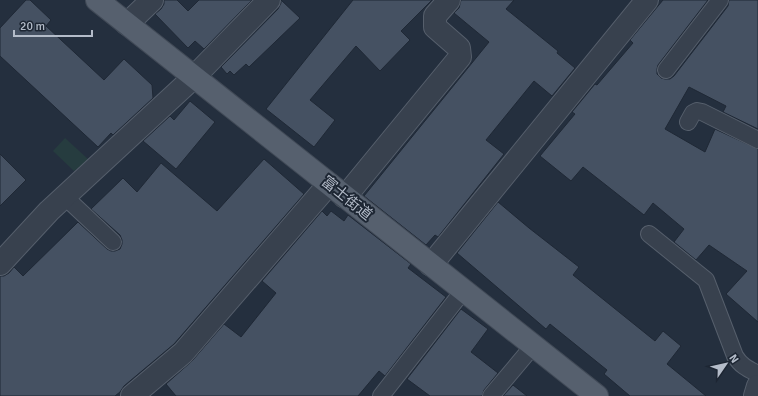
<svg xmlns="http://www.w3.org/2000/svg" width="758" height="396" viewBox="0 0 758 396" font-family="Signika,'Noto Sans JP',sans-serif">
<style>
.green{fill:#263c3f}
.building{fill:#455162;stroke:#1f2835}
.lines{fill:none;stroke-linecap:round;stroke-linejoin:round}
.lane-casing{stroke:#565f6c;stroke-width:18}
.street-casing{stroke:#565f6c;stroke-width:24}
.primary-casing{stroke:#414a57;stroke-width:24}
.lane{stroke:#38414e;stroke-width:16}
.street{stroke:#38414e;stroke-width:22}
.primary{stroke:#56606e;stroke-width:22}
.labels{text-anchor:middle;dominant-baseline:central;stroke-width:4;stroke-linejoin:round;paint-order:stroke}
.street-label{font-size:15px;fill:#b4bcc9;stroke:#1d2633}
</style>
<rect width="100%" height="100%" fill="#242f3e"/>
<polygon class="green" points="65,138 89,160 74,171 53,151"/>
<g class="building">
<polygon points="26,0 30,0 51,20 46,26 104,80 124,59 152,85 153,98 113,135 111,133 98,147 0,56 0,28"/>
<polygon points="164,0 177,0 188,11 199,0 252,0 204,49 195,41 188,48 155,14 161,9 164,4"/>
<polygon points="281,0 300,18 249,67 246,64 234,75 230,71 227,74 221,67 278,9 281,3"/>
<polygon points="353,0 432,0 401,31 410,40 380,71 356,46 310,100 335,120 314,147 266,109"/>
<polygon points="461,0 514,0 506,9 558,51 557,53 575,68 552,96 534,81 486,140 504,154 438,237 435,235 426,245 364,196 489,42 454,13 459,8"/>
<polygon points="663,0 708,0 658,65 657,69 657,74 661,78 665,79 670,79 674,76 728,6 729,0 758,0 758,129 723,112 726,106 689,87 665,129 705,152 715,129 758,149 758,322 726,294 747,271 709,245 696,260 674,242 684,229 653,203 644,215 583,167 571,181 540,156 575,114 572,112 595,84 597,85 633,43 630,40"/>
<polygon points="190,101 215,122 176,169 143,141 170,116 174,120"/>
<polygon points="0,154 26,180 0,206"/>
<polygon points="264,159 304,194 174,344 124,386 120,392 115,396 0,396 0,276 4,276 9,273 14,267 23,276 78,222 107,249 111,251 115,251 120,249 122,244 122,240 120,235 91,209 123,178 137,192 161,163 217,211"/>
<polygon points="498,202 529,228 579,267 573,275 655,341 663,331 681,346 667,364 706,396 630,396 604,374 607,370 550,324 546,329 457,253"/>
<polygon points="322,211 327,216 331,211 344,221 348,215 411,264 408,268 446,297 385,376 379,371 358,396 176,396 166,384 192,361 224,324 241,337 276,293 262,281"/>
<polygon points="461,309 488,329 471,352 498,373 484,390 482,396 430,396 407,379"/>
<polygon points="513,385 527,396 503,396"/>
</g>
<g class="lines">
<defs>
<g id="lane">
<polyline points="666,70 720,0"/>
<polyline points="688,122 693,113 697,111 702,112 758,140"/>
<polyline points="64,196 113,242"/>
<path d="M649 234 706 280 735 356C741 366 748 369 758 374"/>
<polyline points="381,396 463,291"/>
<polyline points="491,396 533,346"/>
</g>
<g id="street">
<polyline points="127,24 152,0"/>
<polyline points="345,197 460,57 459,48 435,27 435,16 449,0"/>
<polyline points="0,264 49,211 194,77 269,0"/>
<polyline points="431,265 647,0"/>
<polyline points="132,396 183,353 329,184"/>
<polyline points="755,396 758,386"/>
</g>
<polyline id="primary" points="97,0 597,396"/>
</defs>
<use href="#lane" class="lane-casing"/>
<use href="#street" class="street-casing"/>
<use href="#primary" class="primary-casing"/>
<use href="#lane" class="lane"/>
<use href="#street" class="street"/>
<use href="#primary" class="primary"/>
</g>
<g class="labels">
<g class="street-label">
<text transform="translate(347 198) rotate(39)">富士街道</text>
</g>
</g>
<g transform="translate(726 364) rotate(56)" stroke="#1d2633" stroke-width="3" paint-order="stroke">
<path d="M0-3L7 15L0 10L-7 15Z" fill="#b4bcc9"/>
<text y="-6" font-size="11" font-weight="bold" text-anchor="middle" fill="#b4bcc9">N</text>
</g>
<path d="M14 30v6h78v-6" fill="none" stroke="#b4bcc9" stroke-width="2"/>
<text x="20" y="30" font-size="12" fill="#b4bcc9" stroke="#1d2633" stroke-width="3" paint-order="stroke">20 m</text>
</svg>
